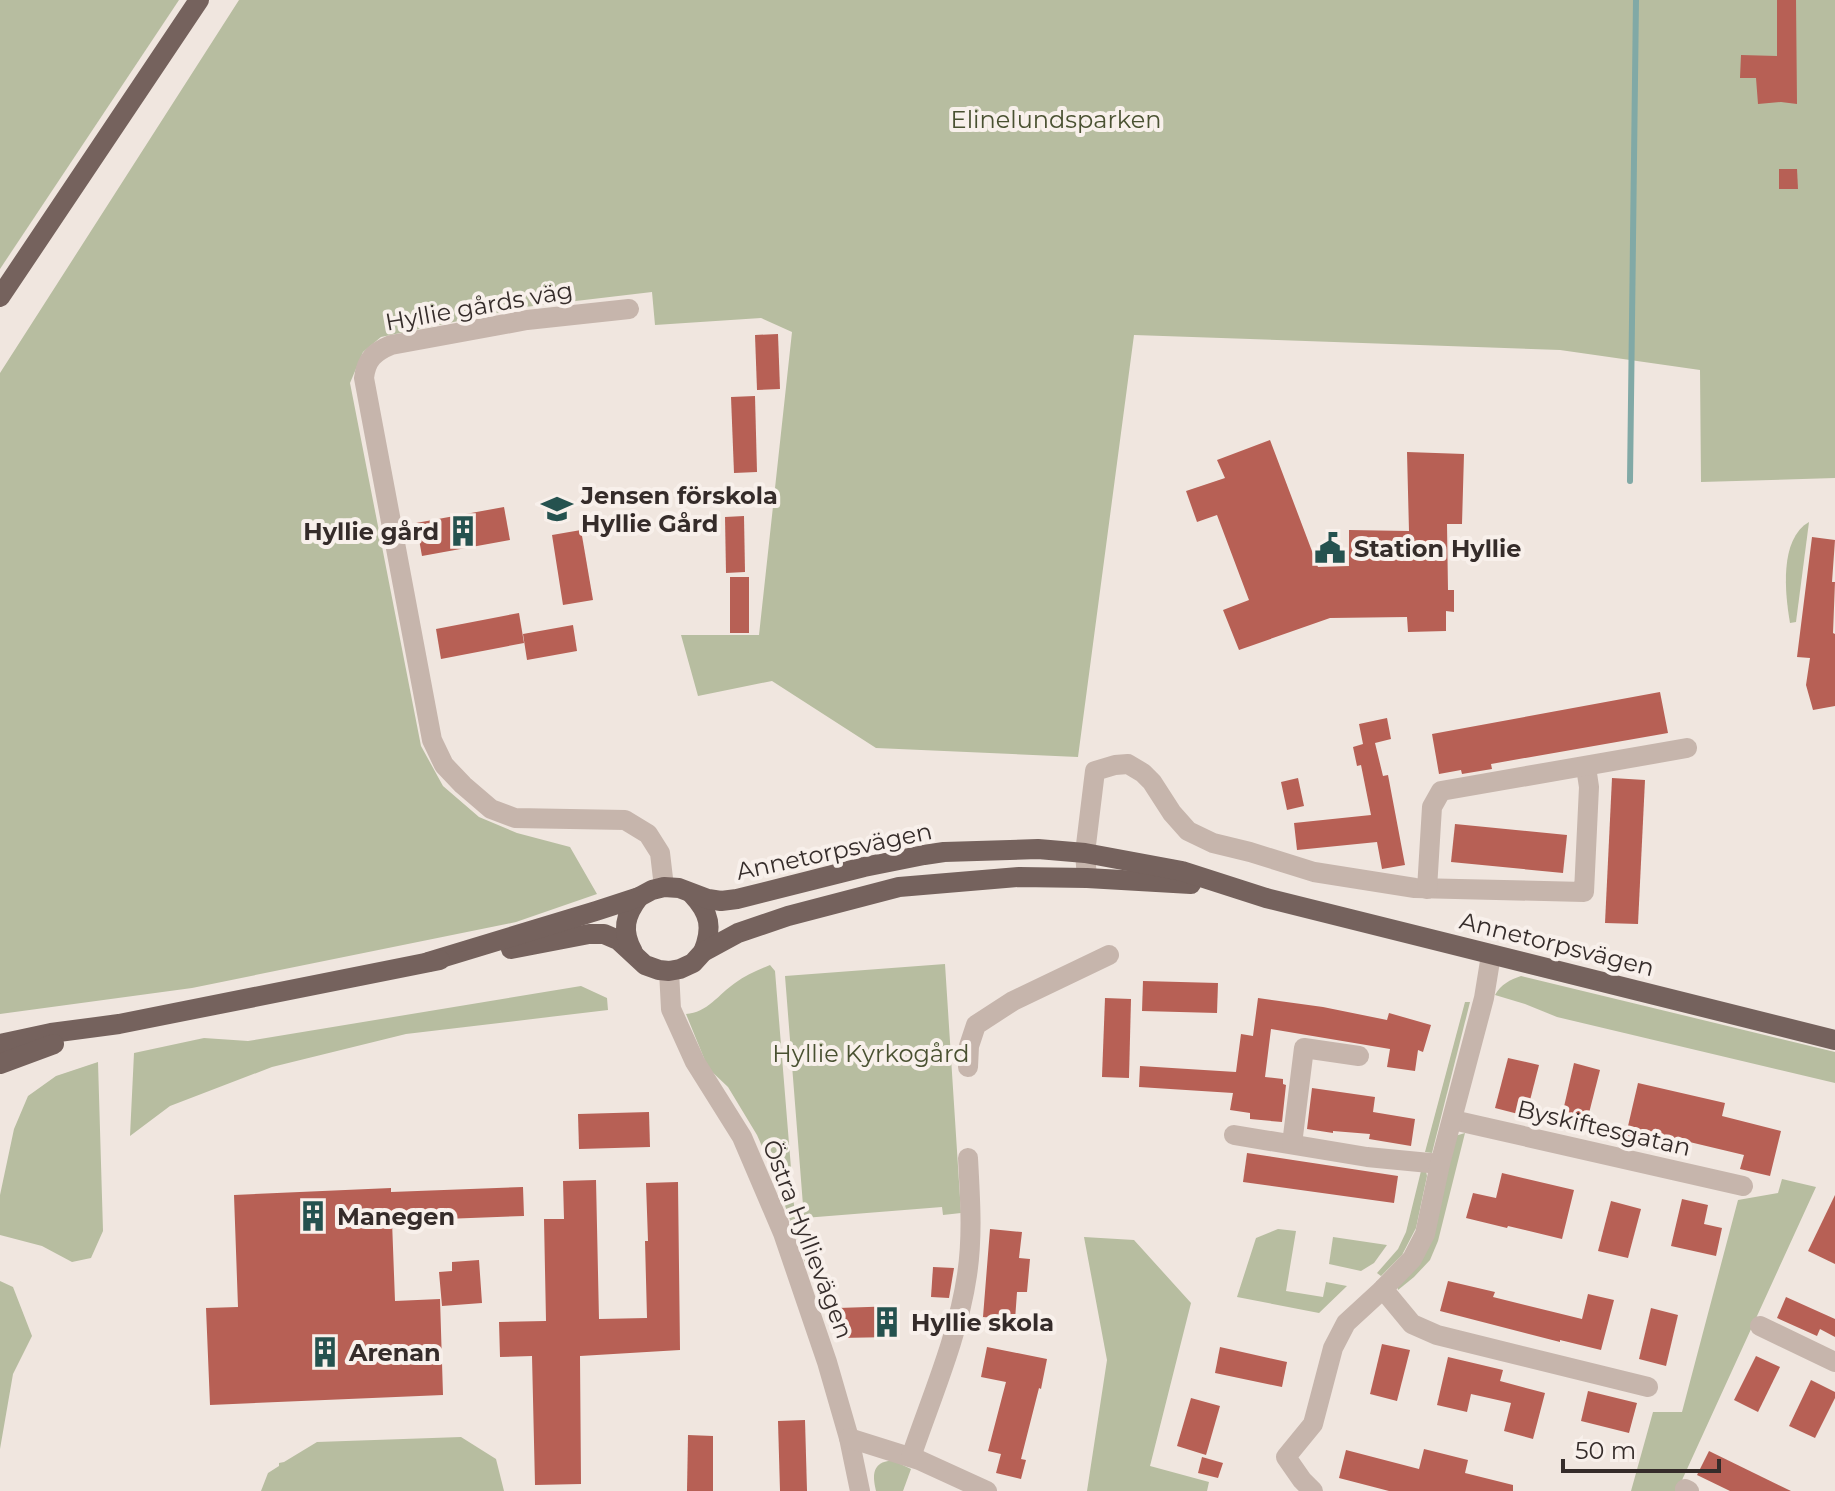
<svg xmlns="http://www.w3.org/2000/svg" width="1835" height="1491" viewBox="0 0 1835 1491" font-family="Montserrat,sans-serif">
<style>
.green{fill:#b7bda0}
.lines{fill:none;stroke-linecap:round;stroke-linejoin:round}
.stream{stroke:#81a9a6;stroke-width:6}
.building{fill:#b76055}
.minor{stroke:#c6b5ac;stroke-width:20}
.major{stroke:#75625d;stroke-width:20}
.labels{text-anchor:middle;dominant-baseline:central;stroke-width:8;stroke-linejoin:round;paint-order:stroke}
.park-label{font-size:24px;fill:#495131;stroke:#f8f0eb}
.street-label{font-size:24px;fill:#352c2a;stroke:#f8f0eb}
.poi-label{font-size:24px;font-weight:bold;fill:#352c2a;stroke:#f8f0eb;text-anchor:start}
</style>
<rect width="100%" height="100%" fill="#f0e6df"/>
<g class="green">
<polygon points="0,0 179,0 0,269"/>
<polygon points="239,0 1835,0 1835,478 1701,482 1700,370 1560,350 1134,335 1078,757 876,748 772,681 698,696 681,635 759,635 792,332 761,318 655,325 652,292 525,307 381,337 363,352 350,383 421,746 443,786 479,817 517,833 570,847 597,894 516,922 192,988 0,1014 0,373"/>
<path d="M1809 522 1796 622 1790 623C1785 594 1779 539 1809 522Z"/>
<polygon points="945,964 961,1213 943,1215 942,1207 804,1218 785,976"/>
<path d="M770 965 775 971 794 1205 797 1225 808 1263H805L773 1171 757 1135 728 1087 708 1068 686 1014C707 1013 719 994 735 983 746 975 758 970 770 965Z"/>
<path d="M1521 976 1835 1052V1083L1557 1017 1525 1004 1495 995C1501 984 1510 980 1521 976Z"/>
<polygon points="581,986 607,998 608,1010 406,1034 272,1067 170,1106 130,1136 134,1053 204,1038 248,1041"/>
<polygon points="1465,1002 1470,1002 1432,1153 1425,1152"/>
<polygon points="98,1062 103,1231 91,1258 72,1262 42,1246 0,1235 0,1195 14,1129 28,1096 56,1076"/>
<polygon points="1465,1133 1438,1241 1430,1260 1414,1277 1398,1290 1397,1284 1455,1136"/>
<polygon points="1421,1171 1426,1171 1427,1176 1416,1228 1402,1255 1381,1276 1377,1273 1398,1249 1406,1232"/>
<polygon points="1782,1179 1816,1187 1677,1491 1631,1491 1653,1412 1682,1412 1738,1200 1778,1193"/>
<polygon points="1278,1229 1296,1231 1286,1291 1323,1297 1326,1282 1347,1286 1319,1313 1237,1297 1256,1238"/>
<polygon points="1084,1237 1134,1240 1191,1303 1150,1466 1209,1482 1207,1491 1087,1491 1107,1360"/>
<polygon points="1333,1237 1387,1245 1374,1263 1361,1271 1329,1264"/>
<polygon points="0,1281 13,1287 32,1336 13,1374 0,1449"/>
<polygon points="461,1437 496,1459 504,1491 261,1491 268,1473 279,1466 279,1463 284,1462 317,1442"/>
<path d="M888 1461H894L911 1469 903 1491H876C873 1478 871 1464 888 1461Z"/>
</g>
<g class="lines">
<polyline class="stream" points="1630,481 1636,0"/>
</g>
<g class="building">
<polygon points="1777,0 1796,0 1797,104 1781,102 1758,104 1756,78 1740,78 1741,55 1777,56"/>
<polygon points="1779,169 1797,169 1798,189 1779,189"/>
<polygon points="778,334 780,389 757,390 755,335"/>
<polygon points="755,396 757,472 734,473 731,397"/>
<polygon points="1270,440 1318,567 1349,566 1349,530 1409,531 1407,452 1464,454 1462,524 1447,524 1448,590 1454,590 1454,612 1446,611 1446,631 1408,632 1407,617 1330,618 1239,650 1223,610 1249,600 1217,515 1197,522 1186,491 1225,478 1217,460"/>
<polygon points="504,507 510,540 422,556 416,523"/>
<polygon points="744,516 745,572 726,573 725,517"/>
<polygon points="581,530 593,600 563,605 552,535"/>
<polygon points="1812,537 1835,540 1832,582 1835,582 1833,633 1835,634 1835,706 1813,710 1806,685 1810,658 1797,657"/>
<rect x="730" y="577" width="19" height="56"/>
<polygon points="519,613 524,643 441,659 436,629"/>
<polygon points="573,625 577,651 527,660 523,634"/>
<polygon points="1660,692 1668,733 1491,764 1492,769 1462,774 1461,770 1439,774 1432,734"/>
<polygon points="1387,718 1391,739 1375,743 1383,776 1388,775 1405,865 1382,869 1377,842 1297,850 1294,823 1371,815 1361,765 1357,766 1353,747 1363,744 1359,724"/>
<polygon points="1298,778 1304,806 1287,810 1281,782"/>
<polygon points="1612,778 1645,780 1638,924 1605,923"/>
<polygon points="1455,824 1567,835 1563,873 1451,862"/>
<polygon points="1143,981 1218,983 1217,1013 1142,1011"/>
<polygon points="1105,998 1131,999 1129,1078 1102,1077"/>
<polygon points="1258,998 1323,1007 1387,1020 1389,1013 1431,1025 1423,1052 1418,1050 1415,1071 1387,1067 1390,1049 1271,1029 1265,1077 1283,1079 1283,1084 1286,1085 1282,1122 1250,1119 1250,1113 1230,1110 1233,1093 1139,1087 1140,1066 1236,1072 1241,1034 1253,1036"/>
<polygon points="1508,1058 1539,1065 1526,1116 1495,1108"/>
<polygon points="1574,1063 1600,1070 1588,1117 1563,1111"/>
<polygon points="1638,1083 1725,1103 1722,1116 1781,1131 1770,1176 1740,1169 1744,1155 1656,1134 1653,1146 1625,1139"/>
<polygon points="1312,1088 1375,1097 1373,1112 1415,1119 1411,1146 1369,1139 1370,1134 1333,1131 1333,1133 1307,1129"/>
<polygon points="649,1112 650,1147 579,1149 578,1114"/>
<polygon points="1247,1153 1398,1176 1394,1203 1243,1182"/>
<polygon points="1502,1173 1574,1190 1562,1239 1508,1226 1507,1228 1466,1218 1473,1193 1496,1198"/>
<polygon points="596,1180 599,1319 647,1318 645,1241 648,1241 646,1183 678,1182 680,1350 580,1356 581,1484 535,1485 532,1356 500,1357 499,1322 546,1321 544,1219 564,1219 563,1181"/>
<polygon points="523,1187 524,1216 392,1221 395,1301 440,1299 443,1395 210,1405 206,1308 238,1307 234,1195 391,1188 391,1192"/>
<polygon points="1835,1195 1835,1264 1808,1251"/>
<polygon points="1682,1199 1708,1205 1704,1224 1722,1228 1716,1256 1671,1246"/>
<polygon points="1611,1201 1641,1209 1628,1258 1598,1251"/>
<polygon points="990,1229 1022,1232 1019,1258 1030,1259 1027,1292 1017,1292 1015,1320 983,1317"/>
<polygon points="479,1260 482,1303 442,1306 439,1272 452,1271 452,1262"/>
<polygon points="933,1267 954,1268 949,1298 931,1297"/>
<polygon points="1448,1281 1495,1292 1493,1297 1582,1319 1588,1294 1614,1300 1601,1350 1560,1340 1560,1342 1440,1311"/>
<polygon points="1786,1297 1835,1319 1835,1337 1820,1329 1817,1336 1777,1318"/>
<polygon points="898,1306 894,1337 839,1338 838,1308"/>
<polygon points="1651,1308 1678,1315 1666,1366 1639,1359"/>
<polygon points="1382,1344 1410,1350 1397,1401 1370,1394"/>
<polygon points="987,1347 1047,1359 1041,1389 1039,1388 1021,1459 1026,1460 1021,1479 996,1473 1001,1454 988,1451 1006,1382 981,1377"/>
<polygon points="1220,1347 1287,1362 1282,1387 1215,1373"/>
<polygon points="1756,1356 1780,1367 1758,1412 1734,1400"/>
<polygon points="1448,1357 1503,1370 1500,1381 1545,1393 1533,1439 1504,1431 1511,1403 1471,1394 1467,1412 1437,1405"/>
<polygon points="1811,1380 1835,1392 1835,1398 1815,1438 1789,1426"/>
<polygon points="1588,1391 1637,1403 1629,1433 1581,1421"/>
<polygon points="1191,1398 1220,1406 1206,1455 1177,1446"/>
<polygon points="805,1420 807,1491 780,1491 778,1421"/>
<polygon points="688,1435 713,1436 713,1491 687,1491"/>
<polygon points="1424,1449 1468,1460 1465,1473 1513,1485 1513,1491 1389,1491 1339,1478 1346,1450 1419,1469"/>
<polygon points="1709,1451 1791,1491 1730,1491 1697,1475"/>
<polygon points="1202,1457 1223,1463 1218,1478 1198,1473"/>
</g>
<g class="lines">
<g class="minor">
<path d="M629 309 527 320 391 345C374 352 366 360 364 378L432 740 444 765 463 785 491 809 515 818 625 820 648 834 660 853 664 887"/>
<polyline points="1087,878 1085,853 1095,771 1115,765 1128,764 1143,773 1152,782 1172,813 1188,831 1213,843 1250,852 1314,872 1415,888 1584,892 1589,787 1586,767"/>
<polyline points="1427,889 1432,807 1441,791 1687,748"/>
<polyline points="669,971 671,1009 695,1062 742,1137 783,1233 827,1362 849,1438 860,1491"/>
<polyline points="968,1067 969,1046 976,1025 1013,1001 1109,955"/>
<polyline points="1453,1120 1743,1186"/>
<polyline points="1234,1135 1367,1157 1440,1164"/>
<polyline points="1292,1144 1304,1048 1359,1056"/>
<polyline points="1383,1289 1412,1324 1437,1335 1648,1387"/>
<polyline points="1760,1326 1835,1362"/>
<polyline points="849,1438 919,1460 987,1491"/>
<path d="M911 1457C931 1398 958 1337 967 1275 973 1236 970 1197 968 1158"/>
<polyline points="1685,1489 1689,1491"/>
<polyline points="1313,1491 1302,1480 1286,1457 1313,1424 1333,1348 1346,1323 1383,1289 1412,1259 1425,1234 1440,1164 1484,998 1491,955"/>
</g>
<g class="major">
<polyline points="0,297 199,0"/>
<path d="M692 894C710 913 713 928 703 952"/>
<polyline points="511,949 589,934 604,934 618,940 645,965 659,970 669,971 680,969 693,963 703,952 738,933 788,916 899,887 1019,877 1087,878 1191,884"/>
<path d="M633 952C621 931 625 915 639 897"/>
<polyline points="428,962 596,911 639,897 652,890 664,887 679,888 708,899 721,901 737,899 864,867 924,855 944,852 1038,849 1085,853 1182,871 1266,898 1835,1040"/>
<polyline points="0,1044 51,1033 119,1024 440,960"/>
<polyline points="0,1064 54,1044"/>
</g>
</g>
<defs>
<symbol id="school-bare" viewBox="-9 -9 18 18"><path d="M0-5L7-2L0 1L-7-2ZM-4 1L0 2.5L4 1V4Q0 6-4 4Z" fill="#25524f" stroke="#f8f0eb" stroke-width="2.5" paint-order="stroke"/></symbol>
<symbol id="building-bare" viewBox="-9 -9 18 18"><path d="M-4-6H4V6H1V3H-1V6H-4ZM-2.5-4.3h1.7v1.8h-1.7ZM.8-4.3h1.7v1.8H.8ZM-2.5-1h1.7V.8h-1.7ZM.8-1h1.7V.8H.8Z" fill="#25524f" stroke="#f8f0eb" stroke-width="2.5" paint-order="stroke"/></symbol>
<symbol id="civic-bare" viewBox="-9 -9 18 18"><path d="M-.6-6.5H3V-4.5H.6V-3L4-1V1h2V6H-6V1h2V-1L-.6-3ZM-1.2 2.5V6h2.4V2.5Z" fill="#25524f" stroke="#f8f0eb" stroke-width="2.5" paint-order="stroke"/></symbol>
</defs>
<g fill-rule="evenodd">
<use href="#school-bare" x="535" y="487" width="44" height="44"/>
<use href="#building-bare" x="441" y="509" width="44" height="44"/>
<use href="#civic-bare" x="1308" y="526" width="44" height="44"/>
<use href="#building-bare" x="291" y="1194" width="44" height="44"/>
<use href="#building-bare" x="865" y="1300" width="44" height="44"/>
<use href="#building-bare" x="303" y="1330" width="44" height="44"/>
</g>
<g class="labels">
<g class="park-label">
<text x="1056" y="119">Elinelundsparken</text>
<text x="871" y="1053">Hyllie Kyrkogård</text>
</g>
<g class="street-label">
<text transform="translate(479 306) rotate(-10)">Hyllie gårds väg</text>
<text transform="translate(834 851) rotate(-12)">Annetorpsvägen</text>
<text transform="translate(1557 944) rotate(14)">Annetorpsvägen</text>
<text transform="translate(1604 1128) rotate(13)">Byskiftesgatan</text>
<text transform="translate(808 1239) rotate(69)">Östra Hyllievägen</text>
</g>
<g class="poi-label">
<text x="581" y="495">Jensen förskola<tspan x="581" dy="28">Hyllie Gård</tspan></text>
<text x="439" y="531" text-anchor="end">Hyllie gård</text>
<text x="1354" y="548">Station Hyllie</text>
<text x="337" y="1216">Manegen</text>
<text x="911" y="1322">Hyllie skola</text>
<text x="349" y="1352">Arenan</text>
</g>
</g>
<path d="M1563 1459v12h156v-12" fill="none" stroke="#352c2a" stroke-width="4"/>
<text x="1575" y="1459" font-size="24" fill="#352c2a" stroke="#f8f0eb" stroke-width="6" paint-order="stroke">50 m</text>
</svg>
